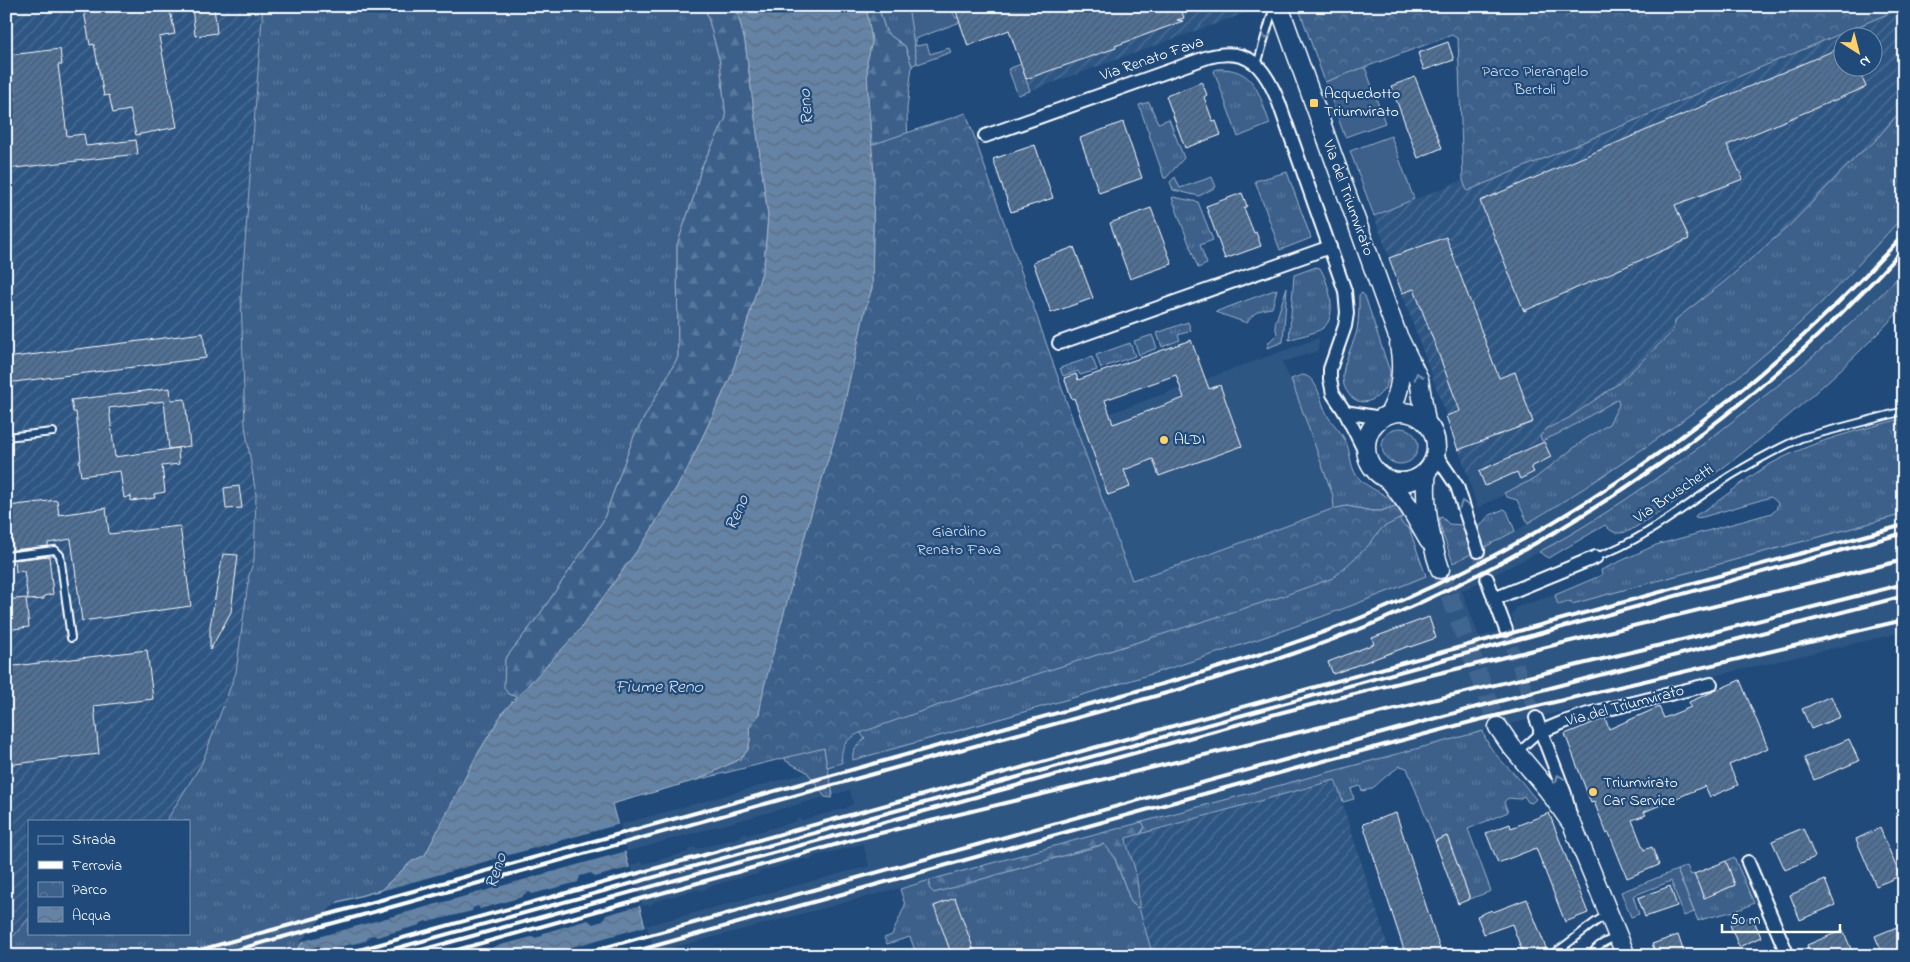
<svg xmlns="http://www.w3.org/2000/svg" width="1910" height="962" viewBox="0 0 1910 962" font-family="'Indie Flower',sans-serif">
<style>
.built{fill:#2e5683;fill-rule:evenodd}
.industrial{fill:url(#industrial-furrows);fill-rule:evenodd}
.grass{fill:url(#grass-tufts);stroke:#9eb0c5}
.forest{fill:url(#forest-firs);stroke:#9eb0c5}
.park{fill:url(#park-crowns);stroke:#9eb0c5}
.garden{fill:#3c618b;stroke:#9eb0c5}
.water{fill:url(#water-waves);stroke:#a3b5c8}
.pier{fill:#1f4a7a}
.building{fill:url(#building-hatch);stroke:#fff;fill-rule:evenodd}
.lines{fill:none;stroke-linecap:round;stroke-linejoin:round}
.minor-tunnel{stroke:#41658e;stroke-width:12;stroke-dasharray:12 6;stroke-linecap:butt}
.secondary-tunnel{stroke:#41658e;stroke-width:18;stroke-dasharray:18 9;stroke-linecap:butt}
.service-casing{stroke:#fff;stroke-width:10}
.minor-casing{stroke:#fff;stroke-width:16}
.secondary-casing{stroke:#fff;stroke-width:21}
.service{stroke:#1f4a7a;stroke-width:6}
.minor{stroke:#1f4a7a;stroke-width:12}
.secondary{stroke:#1f4a7a;stroke-width:18}
.rail{stroke:#fff;stroke-width:4}
.oneway{stroke:#7992af}
.poi-dot{fill:#ffd166;stroke:#1f4a7a;stroke-width:2}
.labels{text-anchor:middle;dominant-baseline:central;stroke-width:4.5;stroke-linejoin:round;paint-order:stroke}
.street-label{font-size:16px;fill:#fff;stroke:#1f4a7a}
.park-label{font-size:16px;fill:#d8dfe8;stroke:#1f4a7a}
.poi-label{font-size:16px;fill:#fff;stroke:#1f4a7a;text-anchor:start}
.water-label{font-size:18px;font-style:italic;fill:#d8e0e8;stroke:#1f4a7a}
</style>
<defs>
<pattern id="industrial-furrows" width="10" height="10" patternUnits="userSpaceOnUse" patternTransform="scale(1.25)"><rect width="10" height="10" fill="#2e5683"/><path d="M-1 1l2-2M0 10L10 0M9 11l2-2" fill="none" stroke="#4d6f96"/></pattern>
<pattern id="grass-tufts" width="24" height="20" patternUnits="userSpaceOnUse" patternTransform="scale(1.25)"><rect width="24" height="20" fill="#3c618b"/><path d="M3 7l-1-3M5 7V3M7 7l1-3M15 17l-1-3M17 17v-4M19 17l1-3" fill="none" stroke="#59799c"/></pattern>
<pattern id="forest-firs" width="22" height="20" patternUnits="userSpaceOnUse" patternTransform="scale(1.25)"><rect width="22" height="20" fill="#3c618b"/><path d="M5 1l3.5 6h-7zM16 11l3.5 6h-7z" fill="#59799c"/></pattern>
<pattern id="park-crowns" width="20" height="18" patternUnits="userSpaceOnUse" patternTransform="scale(1.25)"><rect width="20" height="18" fill="#3c618b"/><path d="M2 6a3 3 0 1 1 6 0M12 15a3 3 0 1 1 6 0" fill="none" stroke="#59799c"/></pattern>
<pattern id="water-waves" width="16" height="10" patternUnits="userSpaceOnUse" patternTransform="scale(1.25)"><rect width="16" height="10" fill="#6583a4"/><path d="M0 5q4-4 8 0t8 0" fill="none" stroke="#5b6d81"/></pattern>
<pattern id="building-hatch" width="6" height="6" patternUnits="userSpaceOnUse" patternTransform="scale(1.25)"><rect width="6" height="6" fill="#507197"/><path d="M-1 1l2-2M0 6l6-6M5 7l2-2" fill="none" stroke="#4e5b6a"/></pattern>
</defs>
<rect width="100%" height="100%" fill="#1f4a7a"/>
<filter id="ink" filterUnits="userSpaceOnUse"><feTurbulence type="fractalNoise" baseFrequency=".02" numOctaves="2"/><feDisplacementMap in="SourceGraphic" scale="10" xChannelSelector="R" yChannelSelector="G"/><feConvolveMatrix kernelMatrix="1 2 1 2 8 2 1 2 1" color-interpolation-filters="sRGB"/></filter>
<g filter="url(#ink)">
<g class="built">
<path d="M1904 127V306L1899 311 1825 383 1794 410 1732 460 1639 525 1624 533 1616 534 1610 531 1605 525 1549 558 1539 552 1462 591 1479 637 1514 627 1512 615 1516 608 1519 606 1555 595 1602 575 1601 570 1656 545 1904 480V632L1605 701 1470 734 1335 780 1126 838 930 880 642 956H145L842 763 843 748 846 742 852 737 939 705 1403 517 1427 575 1483 549 1478 529 1488 516 1506 510 1516 531 1528 523 1517 500 1512 498 1504 495 1477 508 1467 473 1562 432ZM850 790 853 803 846 808 802 820 800 818 796 820 794 822 747 835 745 833 741 835 739 838 696 849 694 847 689 849 688 852 643 864 640 862 629 867 625 852ZM863 844 869 866 645 926 639 906 651 905 653 902 699 889 701 891 706 889 708 887 750 875H757L759 872 803 859 811 860 813 857Z"/>
<polygon points="1319,338 1318,351 1282,362 1290,379 1297,377 1347,506 1332,509 1189,562 1132,581 1075,426"/>
</g>
<g class="industrial">
<polygon points="6,6 263,6 241,295 245,426 256,495 254,560 249,575 236,672 202,763 166,821 29,821 29,918 6,945"/>
<polygon points="1001,6 1261,6 1262,7 1030,91"/>
<path d="M1904 7V127L1804 235 1562 432 1467 473 1374 216 1463 180 1467 190ZM1842 38H1872V68H1842Z"/>
<polygon points="1335,780 1391,956 1153,956 1120,840"/>
</g>
<g class="grass">
<polygon points="263,6 705,6 720,62 726,118 701,168 694,196 677,245 678,357 634,436 603,521 538,617 505,659 508,694 517,697 504,711 477,755 425,855 411,862 381,890 338,902 299,947 295,956 6,956 6,945 29,918 29,933 189,933 189,821 166,821 202,763 236,672 249,575 254,560 256,495 245,426 241,295"/>
<polygon points="878,6 909,6 917,63 912,66 905,46 888,34 885,29"/>
<polygon points="1021,64 1030,91 1018,95 1008,69"/>
<path d="M1216 69C1255 67 1259 94 1270 124L1238 137 1214 71Z"/>
<polygon points="1149,102 1158,123 1169,119 1184,158 1166,178 1164,178 1139,105"/>
<path d="M1904 107V215C1860 264 1815 312 1765 354 1692 418 1611 473 1528 523L1517 500 1507 497 1504 493 1534 479 1584 440 1609 424 1619 405 1618 399 1562 432 1542 441 1540 436 1548 428 1569 418 1619 383 1672 332 1676 319 1724 282 1789 226 1858 155 1874 142Z"/>
<polygon points="1287,172 1311,238 1280,250 1255,181"/>
<polygon points="1173,197 1198,202 1213,240 1200,245 1207,264 1198,268 1172,198"/>
<path d="M1316 267 1320 268C1328 281 1339 316 1323 328 1314 334 1299 336 1289 340L1294 275Z"/>
<path d="M1904 271V306C1826 390 1729 470 1631 530 1619 535 1613 534 1605 525L1549 558 1539 552C1617 510 1688 457 1757 402 1809 361 1859 319 1904 271Z"/>
<polygon points="1287,287 1283,342 1267,348 1269,342 1277,334 1275,324"/>
<path d="M1277 289 1272 308C1261 309 1252 313 1247 323L1215 312Z"/>
<path d="M1362 293 1365 296 1390 372C1389 394 1363 414 1348 393 1334 375 1353 348 1357 330 1359 318 1359 307 1359 295Z"/>
<polygon points="1188,322 1191,331 1178,335 1180,340 1162,347 1157,333"/>
<polygon points="1152,335 1157,348 1139,355 1134,341"/>
<polygon points="1130,343 1135,356 1101,368 1096,355"/>
<polygon points="1092,357 1097,370 1080,375 1078,371 1063,376 1060,368"/>
<path d="M1302 375C1319 376 1320 405 1329 418 1334 425 1341 432 1345 440 1351 451 1349 465 1357 476 1369 491 1387 492 1396 506L1381 511H1372L1347 506 1334 509 1333 496 1291 379Z"/>
<path d="M1904 418V514L1572 604 1571 601 1558 605 1555 595 1602 575 1601 570 1656 545 1772 513 1776 510 1778 503 1771 497 1703 517 1695 518 1696 515C1725 499 1748 475 1778 460 1819 439 1860 430 1904 418Z"/>
<circle cx="1400" cy="446" r="18"/>
<polygon points="1504,509 1507,511 1515,531 1483,548 1478,529 1488,516"/>
<path d="M1395 513 1397 514 1402 524 1409 528 1426 576C1241 653 1047 706 853 760 851 750 858 744 865 739L859 731 861 713 859 710 831 716 821 733 833 795 831 798 825 797 807 772 786 761 784 756 792 740 814 721 838 707 882 691 911 669 939 639 956 631 962 634 972 631 977 625 1064 610 1120 594 1335 515 1342 514 1376 520Z"/>
<polygon points="1442,517 1449,524 1462,525 1473,553 1453,563 1442,532 1439,518"/>
<path d="M1483 731C1489 754 1512 769 1526 787 1529 791 1532 795 1536 799L1532 803 1528 802 1524 796 1519 799 1508 798 1504 802 1508 812 1468 829 1491 891 1470 899 1447 836 1435 841 1407 768 1400 766C1394 771 1388 774 1383 779 1376 785 1373 790 1362 791L1360 786 1351 789 1354 799 1343 802 1335 780 1140 834 1145 828 1142 822Z"/>
<polygon points="1105,844 1114,856 1131,902 1136,907 1139,908 1153,956 917,956 910,937 887,944 884,938 892,935 905,905 900,889 930,880 934,892"/>
<path d="M1734 857 1754 903C1737 913 1716 914 1698 921L1677 870 1687 866 1691 875 1694 874 1704 898 1735 885 1726 861Z"/>
</g>
<g class="forest">
<polygon points="705,6 736,6 745,42 768,216 764,265 732,374 687,470 647,537 578,632 554,659 517,697 508,694 504,687 505,659 538,617 603,521 634,436 678,357 677,245 694,196 701,168 726,118 720,62"/>
<polygon points="866,6 878,6 885,29 888,34 905,46 912,66 907,109 908,155 759,714 764,687 808,524 874,175 868,99 867,62 872,41"/>
<path d="M1142 822 1145 827 1140 834 1126 838C1127 850 1133 859 1135 870 1138 883 1139 895 1139 908L1136 907 1131 902 1114 856 1104 844 934 893 929 888 930 880Z"/>
</g>
<g class="park">
<polygon points="1298,6 1904,6 1904,7 1467,191 1463,180 1458,39 1452,35 1325,82"/>
<path d="M966 113 1075 426 1132 580 1189 562 1332 509 1347 506 1372 511H1381L1396 506 1403 517 1382 528 1366 548 1333 578 1277 598 939 705 860 733C846 739 840 747 842 763L827 767 824 748 697 780 740 759 748 750 750 740 749 728 759 714 764 685 808 524 841 418 865 310 872 288 874 175 871 145Z"/>
</g>
<g class="garden">
<polygon points="926,6 927,9 936,6 949,6 956,18 985,7 987,12 915,39 916,46 927,44 930,54 949,48 951,52 918,64 917,63 908,7"/>
<polygon points="1365,67 1385,123 1345,137 1325,82"/>
<polygon points="1391,136 1414,199 1374,216 1350,151"/>
<polygon points="1175,177 1180,188 1212,177 1216,187 1199,196 1173,190 1170,182"/>
<polygon points="1677,870 1694,912 1684,916 1671,881 1633,896 1639,914 1631,917 1621,892"/>
</g>
<polygon class="water" points="736,6 866,6 872,42 867,62 868,99 874,175 872,288 865,310 841,418 808,524 764,687 759,714 749,728 750,740 748,750 740,759 697,780 612,804 653,956 295,956 299,947 338,902 381,890 411,862 425,855 477,755 504,711 578,632 647,537 687,470 732,374 764,265 768,216 745,42"/>
<g class="pier">
<polygon points="620,824 627,851 300,942 334,904"/>
<polygon points="632,867 642,905 606,915 603,921 593,924 588,920 543,933 542,936 535,938 532,937 493,947 491,950 486,952 482,950 462,956 307,956 310,948 319,946 325,950 366,941 369,936 374,935 377,937 420,925 421,923 426,921 428,922 472,911 473,908 478,906 480,909 522,897 524,894 530,892 532,894 578,882 580,876 591,873 595,877"/>
<polygon points="647,926 655,952 642,956 540,956"/>
</g>
<g class="building">
<polygon points="83,6 107,6 108,11 132,6 169,6 175,34 159,37 177,127 136,135 130,110 113,113 109,95 104,96 94,44 90,45"/>
<polygon points="192,6 214,6 217,33 195,36"/>
<polygon points="954,6 1180,6 1184,18 1177,20 1183,21 1115,46 1116,48 1026,79 1009,30 968,46"/>
<polygon points="1448,42 1454,60 1424,70 1418,53"/>
<polygon points="1842,47 1842,68 1858,68 1866,87 1727,145 1743,179 1675,205 1689,239 1524,311 1480,201"/>
<polygon points="60,49 62,65 58,65 67,136 84,134 86,146 136,140 138,154 6,169 6,84 15,100 10,55"/>
<polygon points="1415,77 1442,148 1418,158 1391,86"/>
<polygon points="1202,82 1207,95 1204,97 1213,122 1216,121 1221,135 1185,148 1166,96"/>
<polygon points="1123,122 1142,178 1099,193 1080,138"/>
<polygon points="1035,145 1053,198 1011,212 993,159"/>
<polygon points="1242,193 1247,206 1244,208 1254,233 1256,232 1261,246 1225,259 1206,206"/>
<polygon points="1151,208 1172,264 1130,279 1110,223"/>
<polygon points="1446,237 1499,378 1515,372 1533,422 1458,450 1446,416 1460,411 1414,289 1402,293 1389,258"/>
<polygon points="1074,247 1093,298 1051,313 1033,262"/>
<polygon points="203,333 206,358 6,383 6,358"/>
<path d="M1191 340 1209 389 1220 385 1242 446 1159 476 1153 459 1124 470 1130 487 1108 495 1074 398 1072 399 1064 378 1076 374 1078 380ZM1176 375 1184 398 1113 424 1105 400Z"/>
<polygon points="170,388 171,400 185,399 190,446 169,449 164,401 109,408 115,457 178,448 179,464 162,466 165,492 154,494 155,498 131,501 131,496 124,498 120,471 81,476 79,461 81,460 76,412 73,412 71,400"/>
<polygon points="1544,442 1551,457 1531,467 1534,472 1520,479 1517,472 1485,486 1479,471"/>
<polygon points="239,486 242,508 226,509 224,488"/>
<polygon points="57,500 59,515 106,508 109,534 180,526 191,606 82,621 71,539 48,543 48,546 13,550 8,506"/>
<polygon points="223,554 238,555 231,612 210,650 210,626"/>
<polygon points="49,556 53,594 44,596 44,599 28,600 24,571 16,572 15,560"/>
<polygon points="26,598 29,627 6,630 6,600"/>
<polygon points="1429,617 1436,638 1410,647 1409,646 1333,674 1328,662 1374,644 1372,638"/>
<polygon points="147,650 153,699 94,706 99,754 6,765 6,667"/>
<polygon points="1740,680 1768,748 1729,765 1738,785 1710,797 1705,786 1644,812 1646,815 1632,820 1644,850 1652,847 1659,865 1627,878 1609,833 1607,834 1594,802 1591,803 1565,734 1605,718 1609,729 1659,707 1664,718 1691,707 1689,702"/>
<polygon points="1831,696 1840,717 1811,729 1802,709"/>
<polygon points="1849,739 1859,761 1814,780 1804,758"/>
<polygon points="1396,813 1441,952 1429,956 1406,956 1363,824"/>
<polygon points="1549,813 1588,913 1565,922 1536,848 1498,863 1486,833 1510,824 1511,828"/>
<polygon points="1803,828 1815,857 1785,870 1772,841"/>
<polygon points="1880,828 1900,876 1876,886 1856,839"/>
<polygon points="1447,836 1470,899 1458,904 1435,841"/>
<polygon points="1726,861 1735,885 1704,898 1694,874"/>
<polygon points="1825,880 1835,905 1800,920 1790,895"/>
<polygon points="1670,886 1677,906 1645,917 1638,898"/>
<polygon points="955,898 976,956 952,956 934,906"/>
<polygon points="1527,899 1546,948 1524,956 1512,924 1484,934 1477,916 1492,910 1493,912"/>
<polygon points="1752,916 1761,937 1739,947 1730,925"/>
<polygon points="1904,924 1904,952 1895,956 1883,956 1875,936"/>
<polygon points="1843,930 1854,956 1812,956 1807,945"/>
<polygon points="1678,935 1685,956 1657,956 1652,944"/>
</g>
<g class="lines">
<g class="minor-tunnel">
<polyline points="1478,551 1487,579"/>
<polyline points="1506,630 1536,718"/>
</g>
<polyline class="secondary-tunnel" points="1440,569 1498,727"/>
<defs>
<g id="service">
<polyline points="1257,65 1274,6"/>
<polyline points="6,437 53,432"/>
<polyline points="6,556 55,550 60,555 71,638"/>
<path d="M1596 557C1646 539 1686 505 1730 476 1753 462 1777 449 1801 438L1904 411"/>
<polyline points="1517,753 1540,732"/>
<path d="M1549 956C1570 945 1586 926 1608 914"/>
<path d="M1592 956C1594 945 1608 941 1617 936"/>
</g>
<g id="minor">
<path d="M985 136 1208 57C1250 46 1265 68 1279 103L1345 291 1347 313 1345 326 1330 369V379L1333 394 1345 412 1367 456"/>
<polyline points="1059,343 1330,247"/>
<polyline points="1345,412 1381,418"/>
<polyline points="1436,455 1457,486 1478,551"/>
<polyline points="1487,579 1506,630"/>
<polyline points="1494,599 1596,557"/>
<polyline points="1536,718 1565,794 1571,819"/>
<polyline points="1540,732 1564,722 1588,714 1711,684"/>
<polyline points="1748,862 1788,956"/>
</g>
<g id="secondary">
<polyline points="1279,6 1397,334 1419,379 1426,422"/>
<circle cx="1401" cy="447" r="35"/>
<path d="M1389 414C1401 392 1404 370 1399 345"/>
<path d="M1427 471C1423 502 1430 539 1440 569"/>
<polyline points="1390,481 1410,508 1429,541"/>
<polyline points="1498,727 1511,746 1548,790 1572,824 1626,956"/>
</g>
</defs>
<use href="#service" class="service-casing"/>
<use href="#minor" class="minor-casing"/>
<use href="#secondary" class="secondary-casing"/>
<use href="#service" class="service"/>
<use href="#minor" class="minor"/>
<use href="#secondary" class="secondary"/>
<g class="rail">
<path d="M178 956 1180 679C1255 657 1329 633 1400 601 1591 517 1764 389 1904 234"/>
<path d="M214 956 1181 689C1247 669 1313 649 1377 622 1576 537 1759 409 1904 248"/>
<polyline points="337,956 1904,525"/>
<polyline points="368,956 1904,533"/>
<polyline points="400,956 1283,712 1378,688 1904,560"/>
<polyline points="435,956 856,839 1694,637 1904,584"/>
<polyline points="574,956 1473,708 1904,596"/>
<polyline points="618,956 1294,769 1478,720 1904,620"/>
</g>
</g>
<defs><path id="oneway-chevron" d="M-2-3.5L2.5 0L-2 3.5" fill="none" stroke-width="1.6" stroke-linecap="round" stroke-linejoin="round" transform="scale(1.25)"/></defs>
<g class="oneway">
<use href="#oneway-chevron" transform="translate(1266 36) rotate(106)"/>
<use href="#oneway-chevron" transform="translate(1418 376) rotate(-110)"/>
<use href="#oneway-chevron" transform="translate(1463 504) rotate(-109)"/>
<use href="#oneway-chevron" transform="translate(1559 778) rotate(-112)"/>
</g>
</g>
<g class="poi-dot">
<rect x="1309" y="98" width="10" height="10" rx="2.5"/>
<circle cx="1164" cy="440" r="5"/>
<circle cx="1593" cy="792" r="5"/>
</g>
<g class="labels">
<g class="street-label">
<text transform="translate(1152 59) rotate(-19)">Via Renato Fava</text>
<text transform="translate(1348 198) rotate(70)">Via del Triumvirato</text>
<text transform="translate(1674 494) rotate(-34)">Via Bruschetti</text>
<text transform="translate(1625 706) rotate(-15)">Via del Triumvirato</text>
</g>
<g class="park-label">
<text x="1535" y="72">Parco Pierangelo<tspan x="1535" dy="18">Bertoli</tspan></text>
<text x="959" y="532">Giardino<tspan x="959" dy="18">Renato Fava</tspan></text>
</g>
<g class="poi-label">
<text x="1324" y="94">Acquedotto<tspan x="1324" dy="18">Triumvirato</tspan></text>
<text x="1174" y="440">ALDI</text>
<text x="1603" y="783">Triumvirato<tspan x="1603" dy="18">Car Service</tspan></text>
</g>
<g class="water-label">
<text transform="translate(807 107) rotate(-95)">Reno</text>
<text transform="translate(738 513) rotate(-67)">Reno</text>
<text x="659" y="688">Fiume Reno</text>
<text transform="translate(497 871) rotate(-72)">Reno</text>
</g>
</g>
<rect width="1910" height="962" fill="none" stroke="#1f4a7a" stroke-width="25"/>
<rect x="12" y="12" width="1885" height="937" fill="none" stroke="#fff" stroke-width="2" filter="url(#ink)"/>
<rect x="28" y="820" width="162" height="115" fill="#1f4a7a" stroke="#7992af"/>
<rect x="38" y="836" width="25" height="8" fill="#1f4a7a" stroke="#7992af"/>
<text x="72" y="844" font-size="15" fill="#ffffff">Strada</text>
<rect x="38" y="861" width="25" height="8" fill="#ffffff" stroke="#7992af"/>
<text x="72" y="870" font-size="15" fill="#ffffff">Ferrovia</text>
<rect x="38" y="882" width="25" height="15" fill="url(#park-crowns)" stroke="#7992af"/>
<text x="72" y="894" font-size="15" fill="#ffffff">Parco</text>
<rect x="38" y="907" width="25" height="15" fill="url(#water-waves)" stroke="#7992af"/>
<text x="72" y="920" font-size="15" fill="#ffffff">Acqua</text>
<g transform="translate(1858 52) rotate(144)"><circle r="24" fill="#1f4a7a" stroke="#7992af"/>
<path d="M0-4L9 19L0 12L-9 19Z" fill="#ffd166"/>
<text y="-8" font-size="14" font-weight="bold" text-anchor="middle" fill="#ffffff">N</text>
</g>
<path d="M1722 924v8h118v-8" fill="none" stroke="#ffffff" stroke-width="2.5"/>
<text x="1730" y="924" font-size="15" fill="#ffffff" stroke="#1f4a7a" stroke-width="4" paint-order="stroke">50 m</text>
</svg>
